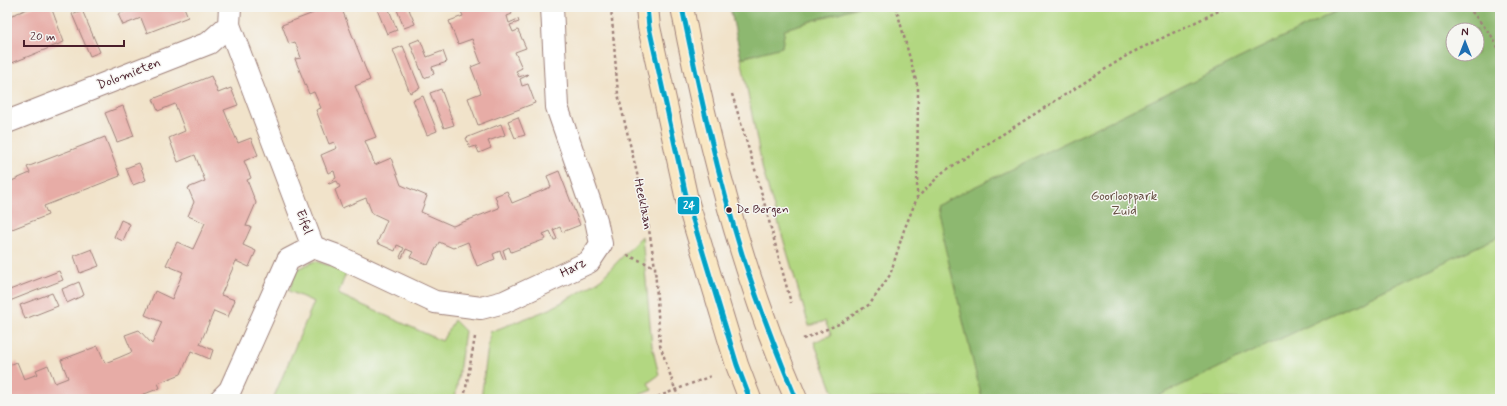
<svg xmlns="http://www.w3.org/2000/svg" width="1507" height="406" viewBox="0 0 1507 406" font-family="Mynerve,sans-serif">
<style>
.green{fill:#b2d781;stroke:#7e7b56;fill-rule:evenodd}
.forest{fill:#8db86f;stroke:#6c6c4d;fill-rule:evenodd}
.building{fill:#e7aca6}
.lines{fill:none;stroke-linecap:round;stroke-linejoin:round}
.minor-casing{stroke:#9e817a;stroke-width:24}
.secondary-casing{stroke:#9e817a;stroke-width:24}
.path{stroke:#9e817a;stroke-width:2.5;stroke-dasharray:3 3;stroke-linecap:butt}
.minor{stroke:#fff;stroke-width:22}
.secondary{stroke:#f9e7c3;stroke-width:22}
.bus-1-casing{stroke:#f6f6f2;stroke-width:8}
.bus-1{stroke:#04a2c6;stroke-width:5}
.bus-dot{fill:#4a1f2b;stroke:#f6f6f2;stroke-width:1.5}
.labels{text-anchor:middle;dominant-baseline:central;stroke-width:3;stroke-linejoin:round;paint-order:stroke}
.bus-label{font-size:12px;fill:#4a1f2b;stroke:#f6f6f2;text-anchor:start}
.street-label{font-size:13px;fill:#4a1f2b;stroke:#f6f6f2}
.park-label{font-size:13px;fill:#644d40;stroke:#f6f6f2}
.line-badge{stroke:#f6f6f2;stroke-width:1.5}
.badge-label{font-size:11px;text-anchor:middle;font-weight:bold;fill:#fff}
</style>
<rect width="100%" height="100%" fill="#f6f6f2"/>
<filter id="ink" filterUnits="userSpaceOnUse"><feTurbulence type="fractalNoise" baseFrequency=".025" numOctaves="2"/><feDisplacementMap in="SourceGraphic" scale="8" xChannelSelector="R" yChannelSelector="G"/><feConvolveMatrix kernelMatrix="1 2 1 2 8 2 1 2 1" color-interpolation-filters="sRGB"/></filter>
<filter id="wash" filterUnits="userSpaceOnUse"><feTurbulence type="fractalNoise" baseFrequency=".012" numOctaves="4" result="noise"/><feDisplacementMap in="SourceGraphic" scale="16" xChannelSelector="R" yChannelSelector="G"/><feGaussianBlur stdDeviation="0.9" result="paint"/><feColorMatrix in="noise" values="0 0 0 0 0 0 0 0 0 0 0 0 0 0 0 0 0 1.4 0 .05"/><feComposite in="paint" operator="in"/></filter>
<g filter="url(#wash)">
<rect width="100%" height="100%" fill="#f1e3ca"/>
<g class="green">
<path d="M748 7H1500V399H838L832 389 814 342 831 335 825 321 809 326 763 171 741 58 757 54ZM1453 30H1477V54H1453Z"/>
<polygon points="642,236 652,346 659,375 648,383 652,390 629,399 481,399 490,332 550,309 599,281"/>
<polygon points="315,261 347,271 338,294 442,341 454,320 465,331 455,399 273,399 314,302 289,291 297,269"/>
</g>
<g class="forest">
<polygon points="730,7 858,7 785,29 782,47 741,58"/>
<path d="M1345 7H1500V236L1152 399H982L935 206ZM1453 30H1477V54H1453Z"/>
</g>
<g id="blocks">
<g class="building">
<polygon points="33,7 51,7 64,42 12,63 9,57 7,58 7,17"/>
<polygon points="137,7 184,7 188,17 147,33 141,18 123,25 118,14"/>
<polygon points="329,7 341,7 370,80 355,86 376,137 365,141 375,165 391,158 401,185 427,196 421,212 453,226 499,208 495,196 507,191 512,203 551,187 547,176 559,171 580,225 562,232 560,227 553,230 557,239 555,240 554,240 550,231 543,234 546,239 511,252 509,247 503,250 506,259 505,259 504,260 500,251 493,254 495,259 477,266 468,242 453,248 439,242 428,265 410,257 413,252 406,249 402,258 400,257 404,248 397,245 395,251 377,243 387,220 372,213 366,198 342,208 335,190 340,187 337,181 329,184 328,183 336,178 334,171 328,173 321,155 337,148 334,142 329,144 316,110 321,108 314,92 309,94 295,59 301,58 298,49 295,42 289,44 282,25"/>
<polygon points="376,7 388,7 397,30 387,34"/>
<polygon points="396,7 408,7 415,24 404,28"/>
<polygon points="459,7 509,7 512,14 507,16 509,23 518,19 519,22 510,25 513,32 518,30 526,48 515,52 522,68 516,71 519,77 527,74 528,75 520,79 522,86 528,84 535,103 478,125 468,98 481,93 471,67 481,63 472,39 458,44 449,21 463,16"/>
<polygon points="82,10 100,52 90,56 72,14"/>
<polygon points="420,39 427,57 443,51 447,62 432,67 434,74 424,78 410,43"/>
<polygon points="403,46 420,88 410,93 393,50"/>
<polygon points="211,76 218,93 231,88 238,105 224,110 231,127 238,143 251,138 258,155 244,161 251,178 247,180 256,203 246,226 251,227 243,245 256,251 249,267 236,261 221,295 235,300 228,317 214,311 200,344 213,350 210,359 191,351 181,374 158,383 160,388 142,395 144,399 7,399 7,366 17,362 24,379 38,374 36,370 48,365 55,383 68,378 61,360 98,346 105,363 118,358 132,352 125,335 139,330 152,344 162,322 145,315 155,291 172,299 183,272 166,265 177,242 193,249 205,223 188,216 194,202 188,188 205,181 195,155 178,162 169,138 185,131 175,104 158,111 153,99"/>
<polygon points="441,89 454,125 444,128 430,93"/>
<polygon points="423,96 437,131 427,135 413,100"/>
<polygon points="123,106 134,136 117,142 105,113"/>
<polygon points="518,117 525,135 515,138 508,121"/>
<polygon points="501,124 505,135 488,141 491,148 479,153 476,146 470,148 466,138"/>
<polygon points="105,137 120,176 44,206 48,215 7,231 7,183 30,173 27,167"/>
<polygon points="139,163 146,180 133,185 126,168"/>
<polygon points="121,220 130,224 123,241 114,237"/>
<polygon points="92,249 99,266 80,273 74,256"/>
<polygon points="59,271 63,280 7,302 7,291"/>
<polygon points="79,282 84,295 67,303 62,289"/>
<polygon points="52,293 58,306 25,319 20,305"/>
</g>
</g>
</g>
<g filter="url(#ink)">
<use href="#blocks" fill-opacity="0" stroke="#9e817a" stroke-width="1"/>
<g class="lines">
<defs>
<g id="minor">
<polyline points="7,122 209,43 229,25 230,7"/>
<polyline points="313,247 335,255 435,302 481,308 504,302 589,262 601,244 596,220 557,107 552,7"/>
<polyline points="221,399 230,390 288,260 313,247 229,25"/>
</g>
<g id="secondary">
<polyline points="647,7 649,27 687,200 737,365 750,399"/>
<path d="M682 7C707 139 742 275 796 399"/>
</g>
</defs>
<use href="#minor" class="minor-casing"/>
<use href="#secondary" class="secondary-casing"/>
<g class="path">
<polyline points="611,7 618,94 646,211 655,267 660,345 675,389 680,399"/>
<polyline points="896,7 918,88 917,198"/>
<polyline points="1468,7 1491,35 1500,51"/>
<polyline points="732,94 757,176 791,303"/>
<polyline points="627,255 655,267"/>
<polyline points="803,339 839,324 870,304 890,275 904,230 917,198 943,172 1131,53 1227,7"/>
<polyline points="464,399 475,337"/>
<polyline points="652,399 711,376"/>
</g>
<use href="#minor" class="minor"/>
<use href="#secondary" class="secondary"/>
<defs>
<g id="bus-1">
<polyline points="647,7 649,27 687,200 737,365 750,399"/>
<path d="M682 7C699 90 717 173 742 254 758 303 776 351 796 399"/>
</g>
</defs>
<use href="#bus-1" class="bus-1-casing"/>
<use href="#bus-1" class="bus-1"/>
</g>
</g>
<circle class="bus-dot" cx="729" cy="210" r="3.5"/>
<g class="labels">
<g class="bus-label">
<text x="736" y="210">De Bergen</text>
</g>
<g class="street-label">
<text transform="translate(129 74) rotate(-21)">Dolomieten</text>
<text transform="translate(643 204) rotate(78)">Heeklaan</text>
<text transform="translate(304 222) rotate(69)">Eifel</text>
<text transform="translate(573 268) rotate(-28)">Harz</text>
</g>
<g class="park-label">
<text x="1124" y="196">Goorlooppark<tspan x="1124" dy="15">Zuid</tspan></text>
</g>
</g>
<rect class="line-badge" x="677" y="196" width="23" height="19" rx="4" fill="#04a2c6"/>
<g class="badge-label">
<text x="689" y="209">24</text>
</g>
<rect width="1507" height="406" fill="none" stroke="#f6f6f2" stroke-width="24"/>
<g transform="translate(1465 42)"><circle r="19" fill="#f6f6f2" stroke="#b1a0a2"/>
<path d="M0-3L7 15L0 10L-7 15Z" fill="#1f6fb2"/>
<text y="-6" font-size="11" font-weight="bold" text-anchor="middle" fill="#4a1f2b">N</text>
</g>
<path d="M24 40v6h100v-6" fill="none" stroke="#4a1f2b" stroke-width="2"/>
<text x="30" y="40" font-size="12" fill="#4a1f2b" stroke="#f6f6f2" stroke-width="3" paint-order="stroke">20 m</text>
</svg>
